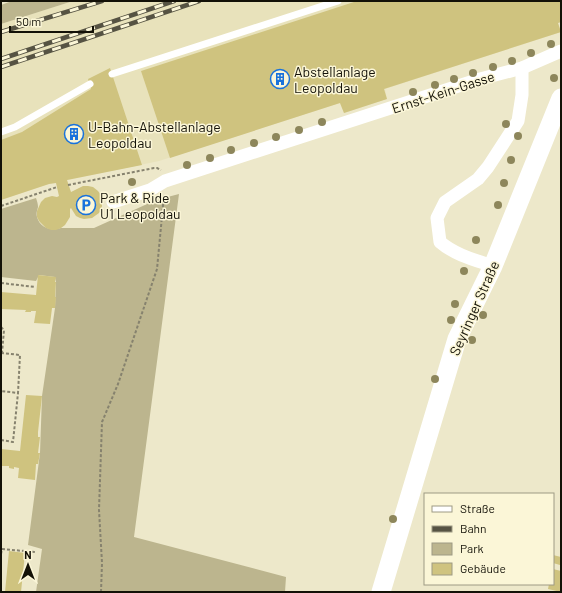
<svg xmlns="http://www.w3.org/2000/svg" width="562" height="593" viewBox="0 0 562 593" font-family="Barlow,sans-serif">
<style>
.built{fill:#e8e2bb}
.green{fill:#bcb58e}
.building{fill:#cfc37f}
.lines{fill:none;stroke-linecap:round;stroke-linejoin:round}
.path{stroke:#86826e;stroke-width:2;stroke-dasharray:3 2;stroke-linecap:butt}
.service{stroke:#fff;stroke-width:7}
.minor{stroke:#fff;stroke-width:13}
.secondary{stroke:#fff;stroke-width:19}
.rail-casing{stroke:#565343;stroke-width:4.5}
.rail{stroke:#fbf6d7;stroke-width:3;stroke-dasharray:9;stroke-linecap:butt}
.tree{fill:#8d865b}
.labels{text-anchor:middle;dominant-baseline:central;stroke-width:3;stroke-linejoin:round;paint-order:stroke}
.poi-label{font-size:14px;fill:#131107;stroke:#fbf6d7;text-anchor:start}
.street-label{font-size:14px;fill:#131107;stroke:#fbf6d7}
</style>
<rect width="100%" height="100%" fill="#ede8ca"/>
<polygon class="built" points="73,1 561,1 561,22 558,23 561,32 385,89 387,99 344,113 340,103 159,161 49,184 1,200 1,24"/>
<g class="green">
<polygon points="12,1 73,1 1,24 1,5"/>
<path d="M179 194 134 537 286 577 285 592H36L42 549 28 545 40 453 42 396 55 308 56 282 55 277 39 275 36 281 1 277V209L36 198C37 201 38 204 38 207 37 211 36 213 37 217 40 228 51 231 61 228H94L156 200Z"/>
</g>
<g class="building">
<polygon points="357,1 561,1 561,22 558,23 561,32 384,89 387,99 344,113 340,103 170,158 141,71"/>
<polygon points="110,68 142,165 67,180 71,192 83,186 88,186 93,187 98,191 101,195 102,200 102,206 101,210 99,213 92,218 84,219 80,218 76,216 71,208 70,209 70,217 65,225 61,228 56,230 51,230 46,228 39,221 37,217 37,211 41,202 45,198 52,196 57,197 59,196 56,183 49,184 1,200 1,140 22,132 91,89 88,79"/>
<polygon points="38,275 56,277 55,282 56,282 55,297 56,297 55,308 52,308 50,324 34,323 36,311 31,311 31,312 25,312 26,310 1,309 1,292 36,295"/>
<polygon points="26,395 42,396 38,432 38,437 40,437 38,453 40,453 38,464 36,464 35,480 18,478 19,468 14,467 14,469 9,468 9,466 1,466 1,449 20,451"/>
<polygon points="9,551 25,553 21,592 5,592"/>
<polygon points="553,555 561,557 560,565 553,563"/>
<polygon points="553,569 561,571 561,592 548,589 549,584 553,584"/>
</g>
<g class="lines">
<g class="path">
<polyline points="68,185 154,168 157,168 161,170"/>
<polyline points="1,206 57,187"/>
<polyline points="1,283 35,287"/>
<polyline points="1,327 4,330 2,353"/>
<polyline points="1,353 20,355 18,393 1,391"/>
<polyline points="1,440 13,442 18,393"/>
<polyline points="2,549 35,552"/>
<polyline points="1,554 2,549"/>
<polyline points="101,592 102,563 99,510 102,422 118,384 157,269 164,195"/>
</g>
<g class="service">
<polyline points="112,74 338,1"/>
<polyline points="1,132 15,127 90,84"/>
</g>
<g class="minor">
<polyline points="113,202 150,190 165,181 480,79 522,68 561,51"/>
<path d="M493 266C475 260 455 255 440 242L437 218 445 202 478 179 488 167 518 121 522 95V68"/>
</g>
<polyline class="secondary" points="381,592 457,339 493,266 561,98"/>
<defs>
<g id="rail">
<polyline points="1,32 102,1"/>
<polyline points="1,59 174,1"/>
<polyline points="1,67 199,1"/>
</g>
</defs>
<use href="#rail" class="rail-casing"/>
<use href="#rail" class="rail"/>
</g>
<g class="tree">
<circle cx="551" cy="44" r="4"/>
<circle cx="531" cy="53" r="4"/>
<circle cx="512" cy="61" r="4"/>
<circle cx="493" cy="67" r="4"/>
<circle cx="473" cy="73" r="4"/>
<circle cx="554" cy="78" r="4"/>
<circle cx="454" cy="79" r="4"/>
<circle cx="435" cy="85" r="4"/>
<circle cx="413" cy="92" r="4"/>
<circle cx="322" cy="122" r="4"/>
<circle cx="506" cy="124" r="4"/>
<circle cx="299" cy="130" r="4"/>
<circle cx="518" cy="136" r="4"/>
<circle cx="276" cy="137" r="4"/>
<circle cx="254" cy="143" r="4"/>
<circle cx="231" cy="150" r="4"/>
<circle cx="210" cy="158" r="4"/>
<circle cx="511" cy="160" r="4"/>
<circle cx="187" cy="165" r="4"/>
<circle cx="132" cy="182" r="4"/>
<circle cx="504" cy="183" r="4"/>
<circle cx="498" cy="205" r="4"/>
<circle cx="476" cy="240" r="4"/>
<circle cx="464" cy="271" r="4"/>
<circle cx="455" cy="304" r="4"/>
<circle cx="483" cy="315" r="4"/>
<circle cx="451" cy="320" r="4"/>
<circle cx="472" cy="340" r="4"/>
<circle cx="435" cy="379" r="4"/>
<circle cx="393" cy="519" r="4"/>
</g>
<defs>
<symbol id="building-ring" viewBox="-11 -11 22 22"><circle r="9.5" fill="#fbf6d7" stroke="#1872dc" stroke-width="1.5"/><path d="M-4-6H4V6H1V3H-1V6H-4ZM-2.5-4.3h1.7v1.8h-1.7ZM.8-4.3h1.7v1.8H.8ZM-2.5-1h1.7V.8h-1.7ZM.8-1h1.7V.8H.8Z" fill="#1872dc"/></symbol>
<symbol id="parking-ring" viewBox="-11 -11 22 22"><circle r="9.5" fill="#fbf6d7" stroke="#1872dc" stroke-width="1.5"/><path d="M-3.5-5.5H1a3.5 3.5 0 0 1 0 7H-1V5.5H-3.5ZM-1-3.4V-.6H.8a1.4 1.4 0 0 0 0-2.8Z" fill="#1872dc"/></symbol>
</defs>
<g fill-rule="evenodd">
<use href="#building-ring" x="269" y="68" width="22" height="22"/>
<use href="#building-ring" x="63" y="123" width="22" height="22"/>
<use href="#parking-ring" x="75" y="194" width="22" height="22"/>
</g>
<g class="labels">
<g class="poi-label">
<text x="294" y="71">Abstellanlage<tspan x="294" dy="16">Leopoldau</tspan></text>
<text x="88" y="126">U-Bahn-Abstellanlage<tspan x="88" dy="16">Leopoldau</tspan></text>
<text x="100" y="197">Park &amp; Ride<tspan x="100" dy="16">U1 Leopoldau</tspan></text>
</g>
<g class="street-label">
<text transform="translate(443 92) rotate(-18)">Ernst-Kein-Gasse</text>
<text transform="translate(474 308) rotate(-66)">Seyringer Straße</text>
</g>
</g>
<rect width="562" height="593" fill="none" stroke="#131107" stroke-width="4"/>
<rect x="424" y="493" width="130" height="92" fill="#fbf6d7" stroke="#9e9a84"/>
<rect x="432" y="506" width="20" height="6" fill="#ffffff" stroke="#9e9a84"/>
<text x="460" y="513" font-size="12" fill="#131107">Straße</text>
<rect x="432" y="526" width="20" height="6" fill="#565343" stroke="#9e9a84"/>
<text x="460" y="533" font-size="12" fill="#131107">Bahn</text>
<rect x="432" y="543" width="20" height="12" fill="#bcb58e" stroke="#9e9a84"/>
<text x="460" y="553" font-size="12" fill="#131107">Park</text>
<rect x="432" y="563" width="20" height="12" fill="#cfc37f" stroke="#9e9a84"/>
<text x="460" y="573" font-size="12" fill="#131107">Gebäude</text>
<g transform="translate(28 565)" stroke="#fbf6d7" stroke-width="3" paint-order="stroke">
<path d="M0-3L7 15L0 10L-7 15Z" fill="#131107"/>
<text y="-6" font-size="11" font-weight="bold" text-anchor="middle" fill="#131107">N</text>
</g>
<path d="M10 26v6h83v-6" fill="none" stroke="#131107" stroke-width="2"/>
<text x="16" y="26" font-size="12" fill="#131107" stroke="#fbf6d7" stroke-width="3" paint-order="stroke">50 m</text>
</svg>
